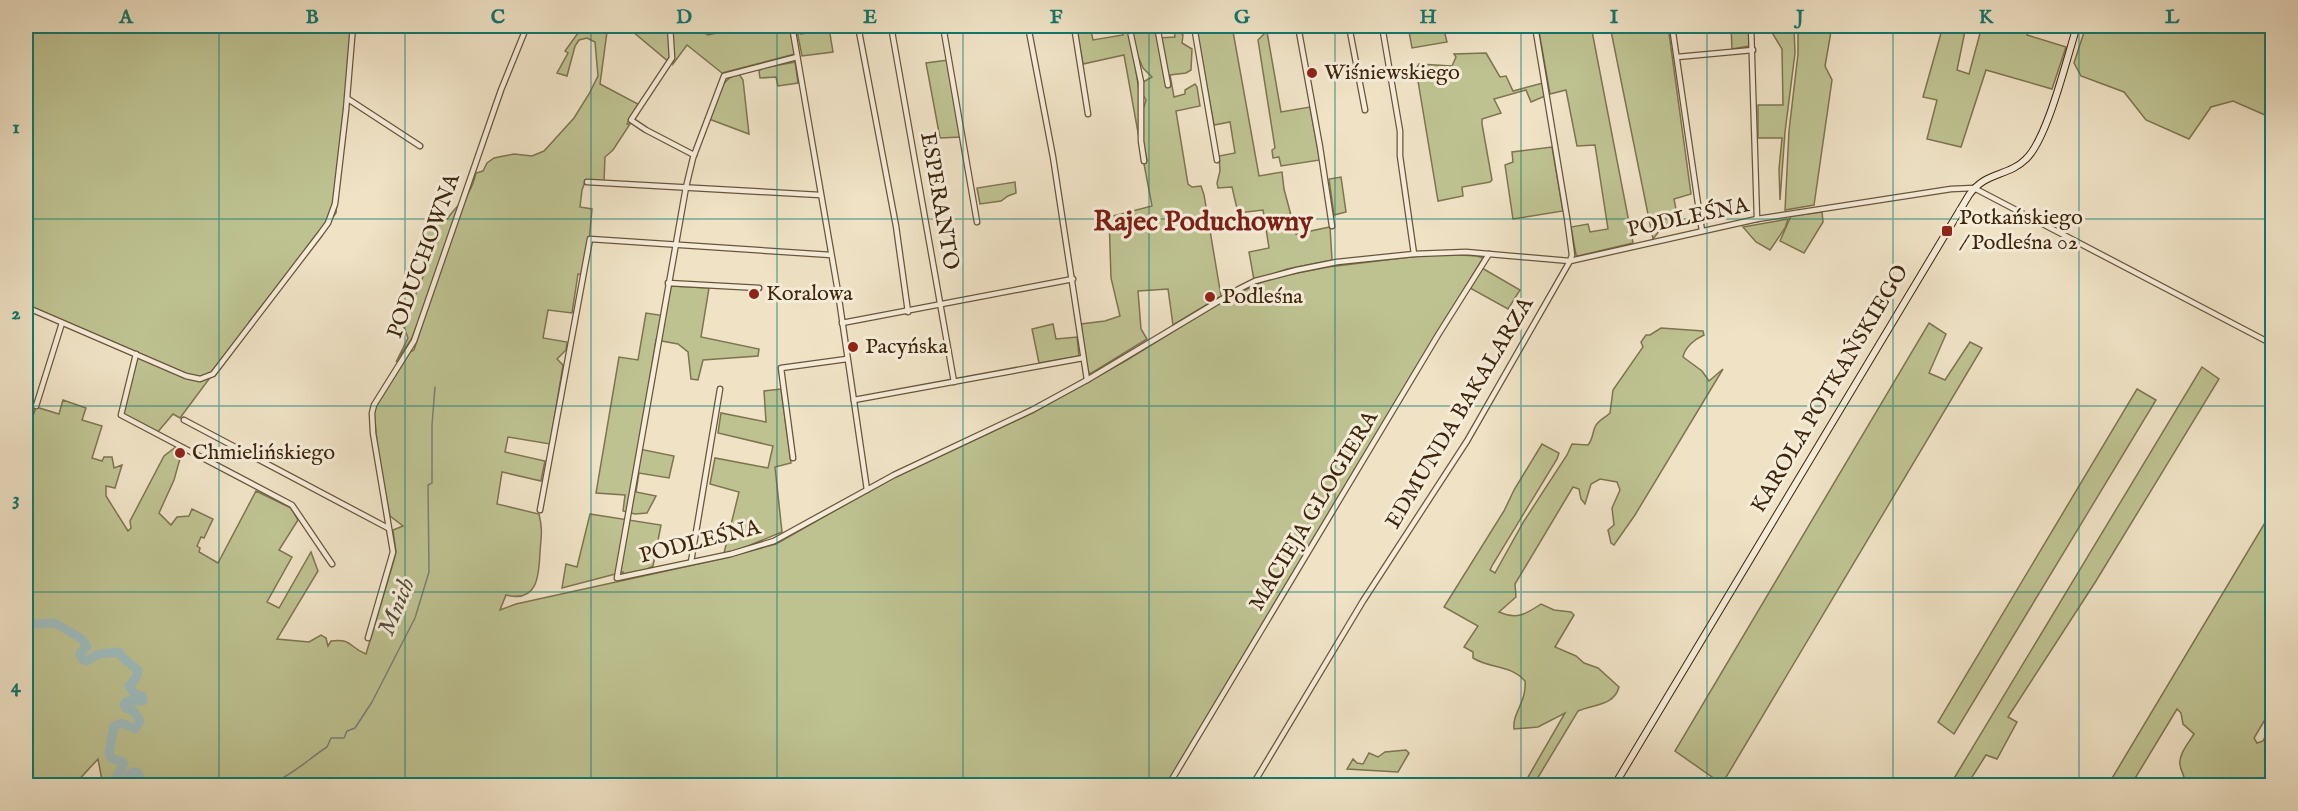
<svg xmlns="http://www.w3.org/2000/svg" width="2298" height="811" viewBox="0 0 2298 811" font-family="'IM FELL English',serif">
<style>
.green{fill:#bec291;stroke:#7e744f;stroke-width:1.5}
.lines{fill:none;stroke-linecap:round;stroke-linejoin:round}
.stream{stroke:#788077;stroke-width:1.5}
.river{stroke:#9ebcbe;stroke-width:9}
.street-casing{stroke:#6a553b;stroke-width:7}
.secondary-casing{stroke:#3e260d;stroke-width:8}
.street{stroke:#f5ecd9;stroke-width:4.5}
.secondary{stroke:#f5ecd9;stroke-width:6}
.grid{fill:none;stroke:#0f766e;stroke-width:1.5;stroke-opacity:0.55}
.poi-dot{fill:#8f2418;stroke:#f5ecd9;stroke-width:2}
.labels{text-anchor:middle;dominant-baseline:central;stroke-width:6;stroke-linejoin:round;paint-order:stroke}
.poi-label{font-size:22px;fill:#3e260d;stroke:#f5ecd9;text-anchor:start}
.street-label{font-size:22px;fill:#3e260d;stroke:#f5ecd9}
.water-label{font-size:24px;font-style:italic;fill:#564c39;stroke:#f5ecd9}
.district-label{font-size:28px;font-weight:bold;fill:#7a1f14;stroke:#f5ecd9}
.neatline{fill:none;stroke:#0f766e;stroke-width:2}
.grid-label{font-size:20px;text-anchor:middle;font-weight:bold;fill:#0f766e}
</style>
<rect width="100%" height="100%" fill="#efe2c5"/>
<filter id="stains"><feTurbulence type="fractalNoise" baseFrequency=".00333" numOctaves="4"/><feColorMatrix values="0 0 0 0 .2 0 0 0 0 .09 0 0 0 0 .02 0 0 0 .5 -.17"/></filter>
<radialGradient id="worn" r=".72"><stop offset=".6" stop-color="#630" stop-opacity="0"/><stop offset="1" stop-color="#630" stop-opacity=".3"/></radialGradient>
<g class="green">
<polygon points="26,26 354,26 336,213 249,322 250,324 180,418 173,414 156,434 121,415 137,354 26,306"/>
<path d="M583 26H611L607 32 600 84 638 104 627 124H630L613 150 605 157 604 181 585 182 582 190 580 207 592 209 586 275 578 274 572 313 548 310 543 338 567 342 566 350 557 359 563 365 550 444 508 437 505 452 545 461 541 481 502 472 497 504 539 514C543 530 541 537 540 552 539 575 538 603 506 595L500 610 516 604 725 558 776 544 894 477 1034 412 1127 360 1222 301 1268 279 1328 267 1410 257 1444 254 1477 256 1483 258 1166 785 103 786 98 759 74 785 26 786V437L36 407 59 414 63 400 86 408 82 420 102 426 92 458 102 461 104 457H112L114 468 122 465 115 488 106 486V496L128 531 131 528 130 521 164 456 177 446 183 448 174 480 159 513 171 525 177 517 189 516 192 509 213 519 204 538 201 537 197 546 200 548 199 552 218 563 256 491 291 508 298 520 279 550 292 557 267 602 279 608 311 552 318 571 277 639 309 642 321 635 326 638 328 646 331 641C353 638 349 648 366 654L394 560 396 552 393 530 403 526 390 516 379 461 374 413 376 406 410 352 414 350 421 328 416 327 412 338 396 362 408 338 403 325 429 262 418 253 430 210 447 219C461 200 470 198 476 173L483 171 487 163 494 158 514 154 532 156 544 151 574 118 589 94 598 76 595 42 587 38 579 40 575 46 567 76 557 73 568 53 565 51Z"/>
<polygon points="626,26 668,26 670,57 669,62"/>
<polygon points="673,26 700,26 699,30 708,35 748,26 789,26 795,54 722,73 687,45 673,64"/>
<polygon points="796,26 799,26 801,34 829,28 833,52 802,56"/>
<path d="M1076 26H1090L1093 40 1123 35 1122 26H1156L1158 38 1175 37 1174 30 1176 29 1183 35 1182 43 1192 49 1191 70 1186 73 1170 75 1174 97 1185 94V90L1195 84 1197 87 1200 106 1176 111 1188 184 1192 187 1201 186 1204 195 1221 296 1173 325 1168 289 1138 291 1141 329 1147 339 1090 374 1087 370 1081 324 1105 321 1120 316 1111 278 1109 217 1152 206 1144 164 1147 160 1142 138 1143 110 1146 100 1142 93 1143 82 1152 77 1143 68 1137 54 1133 52C1137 80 1144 110 1139 138L1124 55 1083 64Z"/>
<polygon points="1196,26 1232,26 1259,176 1282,172 1284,189 1296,234 1330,227 1332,260 1287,269 1254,280 1249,252 1269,248 1263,210 1238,213 1232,187 1218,188 1217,183 1220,171 1219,156 1235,153 1230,122 1214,125"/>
<polygon points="1263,26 1266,26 1281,112 1310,107 1320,160 1281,166 1279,157 1273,158 1272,150 1275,148 1258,40 1264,34"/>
<polygon points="1408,26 1443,26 1447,42 1412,48"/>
<polygon points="1538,26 1591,26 1633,243 1578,256 1576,255 1571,227 1588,224 1590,232 1608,229 1595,145 1577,146 1566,90 1550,94"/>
<polygon points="1610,26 1668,26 1691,194 1674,199 1679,225 1660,230 1653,239"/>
<polygon points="1731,26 1749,26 1749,46 1732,49"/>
<polygon points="1768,26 1832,26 1825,66 1832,80 1814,205 1785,210 1789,131 1798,54 1798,27 1794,28 1795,53 1785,132 1780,200 1779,169 1782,138 1758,138 1758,105 1783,105 1782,49"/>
<polygon points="1943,26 1966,26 1957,70 1969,74 1982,26 2030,26 2027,35 2066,47 2052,89 1986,70 1961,147 1927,139 1937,100 1923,97"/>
<polygon points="2086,26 2272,26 2272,118 2233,101 2211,107 2189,139 2146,120 2124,92 2081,76 2074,63"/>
<polygon points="1486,53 1500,77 1506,76 1513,91 1543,83 1545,96 1531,102 1526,90 1494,99 1501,113 1482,119 1482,124 1492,180 1490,182 1462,187 1463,196 1438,201 1416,69 1419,64 1452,66 1456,57 1454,54"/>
<polygon points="948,60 961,137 940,138 926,63"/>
<polygon points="795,62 798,83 778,86 776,77 760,78 759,71 763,68"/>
<path d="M739 74 743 80 749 134 709 119C716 101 719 78 739 74Z"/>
<polygon points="1552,147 1563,211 1513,219 1505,165 1513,162 1512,152"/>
<polygon points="1341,177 1346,212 1334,215 1329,179"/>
<polygon points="1015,182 1016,193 1008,196 1001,201 980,204 977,188"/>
<polygon points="1822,212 1823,222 1804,253 1780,241 1791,216"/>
<polygon points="1788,219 1785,228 1770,250 1756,242 1743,227"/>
<polygon points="1482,268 1520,290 1508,309 1470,288"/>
<polygon points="671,286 709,288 701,337 759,349 758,356 703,360 698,380 691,379 688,352 678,344 656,340 639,449 674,456 669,478 639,473 636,492 656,496 647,513 635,514 623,511 625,495 596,493 619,357 638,360 646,313 665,316"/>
<polygon points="1929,323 1946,334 1929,373 1945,380 1970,342 1982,348 1722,784 1675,751"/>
<polygon points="1053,324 1056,339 1077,337 1079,356 1039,363 1032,329"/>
<path d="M1661 328 1703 331 1704 335C1695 339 1685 347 1683 357L1702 371 1709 381 1723 369 1635 515 1614 545 1611 543 1608 530 1614 525 1612 508 1620 490 1617 482 1600 479 1591 484 1585 504 1581 499 1579 489 1573 487 1515 584 1516 597 1499 612C1517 620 1526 614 1541 604L1554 610 1571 612 1574 615 1555 647 1576 656 1584 663 1598 668 1619 687C1614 706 1594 704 1578 711L1534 784 1525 785 1524 784 1565 713 1538 727 1514 729C1512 713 1527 702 1525 681 1510 664 1490 669 1473 658V652L1464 647 1478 626 1444 607 1504 511 1514 490 1542 444 1559 453 1557 459 1493 564 1490 570 1495 573 1524 521 1567 455 1572 444 1588 445C1593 439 1592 434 1595 427 1598 420 1605 418 1610 413L1613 390 1643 347 1641 342 1646 335H1650Z"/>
<polygon points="2202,367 2219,379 2096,581 2008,717 2017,722 1997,759 1986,755 1967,785 1950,785"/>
<polygon points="781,389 791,463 775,467 782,532 736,551 724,553 739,492 710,484 715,458 768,468 773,446 718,433 721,413 766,422 764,391"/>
<polygon points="2137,389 2156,400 1954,734 1938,722"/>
<path d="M2272 511V708L2254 738 2257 743 2263 741 2265 737 2272 740 2271 750 2267 754 2272 755V785H2181L2185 783C2185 775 2181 772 2180 765 2178 755 2189 742 2194 734L2183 724 2181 713 2177 709 2131 785H2108Z"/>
<polygon points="590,514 661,525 653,566 644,571 623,575 623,572 562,588 566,564 577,567"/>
<polygon points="1406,750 1409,753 1398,772 1347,769 1353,759 1357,763 1363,764 1369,753 1378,757 1385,752"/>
</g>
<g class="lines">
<g class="stream">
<polyline points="269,786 272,786"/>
<path d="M275 786 276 781C294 774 311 757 327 747L331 738H344L347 731 355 728 372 702 415 618 429 572 428 485 432 483V425L435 387"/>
</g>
<g class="river">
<polyline points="26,609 31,621 35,624 55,623 82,639 87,646 80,654 83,660 86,661 99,654 119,652 123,658 138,670 136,678 129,686 135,694 142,696 143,701 127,701 124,705 126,708 134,711 140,721 135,729 122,723 114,726 109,754 111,758 124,763 115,780 116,783 124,786"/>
<polyline points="125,786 127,784 128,775 133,772 138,773 145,786"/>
</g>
<defs>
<g id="street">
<polyline points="670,26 672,58 631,120 646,130 694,155"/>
<polyline points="792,26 838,292 867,490"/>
<polyline points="858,26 896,226 908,312"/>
<polyline points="891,26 954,382"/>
<polyline points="943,26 977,222"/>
<polyline points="1028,26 1053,157 1087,380"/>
<polyline points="1074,26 1088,114"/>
<polyline points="1129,26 1141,82 1141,141 1144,161"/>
<polyline points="1157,26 1168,85"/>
<polyline points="1194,26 1217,160"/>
<polyline points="1298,26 1320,147 1332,226"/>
<polyline points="1349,26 1365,110"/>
<polyline points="1382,26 1400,131 1400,156 1414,254"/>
<polyline points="1672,26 1702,231"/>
<polyline points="1751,26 1757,219"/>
<polyline points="797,57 724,76 693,158 686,187 617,578 731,554 774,541 894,475 1032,410 1087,380 1239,289 1255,281 1297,270 1337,262 1414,254 1466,252 1570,261 1757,219 1951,189 1974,188 2272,344"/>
<polyline points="1677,57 1753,50"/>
<polyline points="348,99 420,146"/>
<polyline points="587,182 820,195"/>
<polyline points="668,283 759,288"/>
<polyline points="26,307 186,376 200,379 213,374 320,234 328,223 335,204 346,110 353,26"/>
<polyline points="842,323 1073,279"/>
<polyline points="136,354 121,415 292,505 332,564"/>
<polyline points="854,400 1083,358"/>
<polyline points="36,406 62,323"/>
<polyline points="184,420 388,528"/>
<polyline points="793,458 781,368 847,359"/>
<polyline points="540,510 590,239 831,255"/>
<polyline points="691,562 720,389"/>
<polyline points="368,638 393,552 373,433 372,413 374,405 414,341 501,90 527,26"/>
<polyline points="1168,786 1438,335 1489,254"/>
<polyline points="1252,786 1363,601 1467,441 1570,261 1572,255 1567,218 1535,26"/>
</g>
<path id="secondary" d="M1614 786 1969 195C1986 171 2008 177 2026 159 2048 138 2067 57 2077 26"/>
</defs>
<use href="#street" class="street-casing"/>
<use href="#secondary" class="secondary-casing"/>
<use href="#street" class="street"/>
<use href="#secondary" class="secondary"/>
</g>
<path class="grid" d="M219 26V786M405 26V786M591 26V786M777 26V786M963 26V786M1149 26V786M1335 26V786M1521 26V786M1707 26V786M1893 26V786M2079 26V786M26 219H2272M26 406H2272M26 592H2272"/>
<g class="poi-dot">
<circle cx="1312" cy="73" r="6"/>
<rect x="1941" y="225" width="12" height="12" rx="3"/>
<circle cx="754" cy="294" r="6"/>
<circle cx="1210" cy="297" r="6"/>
<circle cx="853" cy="347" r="6"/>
<circle cx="180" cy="453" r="6"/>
</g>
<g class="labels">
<g class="poi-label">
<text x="1324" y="73">Wiśniewskiego</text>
<text x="1959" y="218">Potkańskiego<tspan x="1959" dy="25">/ Podleśna 02</tspan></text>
<text x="766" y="294">Koralowa</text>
<text x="1222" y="297">Podleśna</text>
<text x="865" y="347">Pacyńska</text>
<text x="192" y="453">Chmielińskiego</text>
</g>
<g class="street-label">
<text transform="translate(939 201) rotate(80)">ESPERANTO</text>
<text transform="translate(1688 218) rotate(-12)">PODLEŚNA</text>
<text transform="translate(424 256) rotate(-70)">PODUCHOWNA</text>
<text transform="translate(1830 389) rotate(-59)">KAROLA POTKAŃSKIEGO</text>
<text transform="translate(1460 413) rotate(-59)">EDMUNDA BAKALARZA</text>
<text transform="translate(1314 511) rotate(-59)">MACIEJA GLOGIERA</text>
<text transform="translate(700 542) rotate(-14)">PODLEŚNA</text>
</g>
<g class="water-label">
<text transform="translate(397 607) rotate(-68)">Mnich</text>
</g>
<g class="district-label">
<text x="1203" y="222">Rajec Poduchowny</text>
</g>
</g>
<rect width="2298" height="811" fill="none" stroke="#efe2c5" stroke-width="66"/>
<rect x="33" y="33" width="2232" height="745" class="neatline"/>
<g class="grid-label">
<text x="126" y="23">A</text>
<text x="312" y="23">B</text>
<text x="498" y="23">C</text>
<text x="684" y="23">D</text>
<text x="870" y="23">E</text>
<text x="1056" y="23">F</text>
<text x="1242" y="23">G</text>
<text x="1428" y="23">H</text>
<text x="1614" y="23">I</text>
<text x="1800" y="23">J</text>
<text x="1986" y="23">K</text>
<text x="2172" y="23">L</text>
<text x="16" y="133">1</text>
<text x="16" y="319">2</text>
<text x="16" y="505">3</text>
<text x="16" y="692">4</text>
</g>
<rect width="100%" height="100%" filter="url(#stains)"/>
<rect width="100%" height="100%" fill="url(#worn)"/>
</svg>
